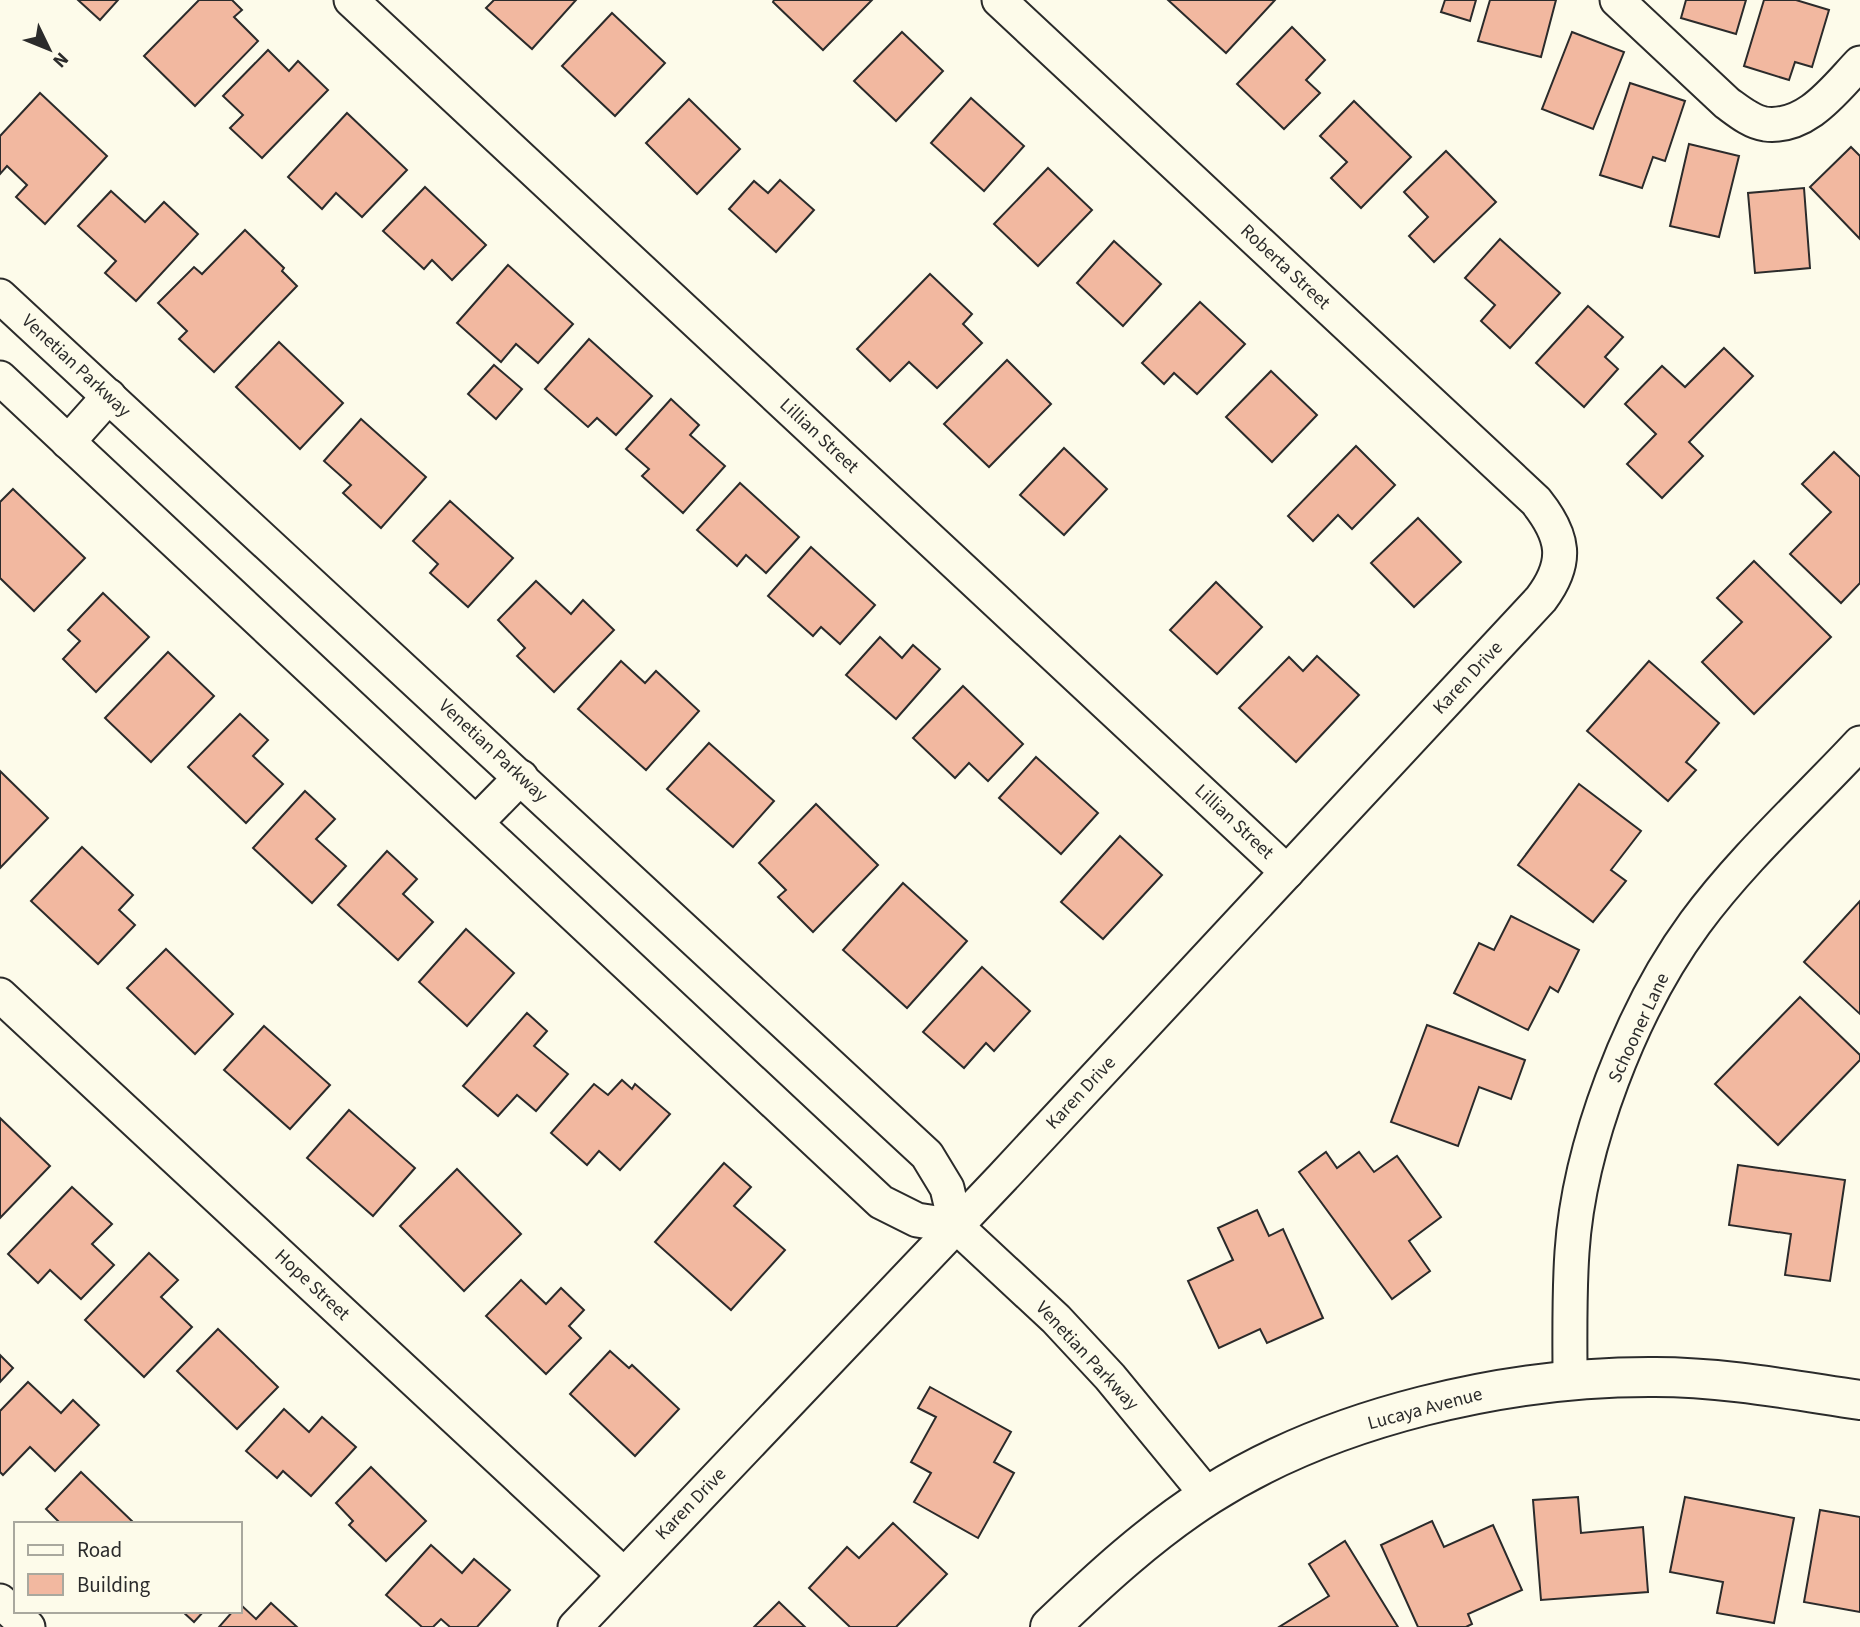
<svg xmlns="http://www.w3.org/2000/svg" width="1860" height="1627" viewBox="0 0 1860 1627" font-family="'Source Sans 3',sans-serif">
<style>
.building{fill:#f2b8a0;stroke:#2b2b2b;stroke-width:2}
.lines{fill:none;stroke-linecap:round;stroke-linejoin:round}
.minor-casing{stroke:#2b2b2b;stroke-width:37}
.tertiary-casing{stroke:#2b2b2b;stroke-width:42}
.minor{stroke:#fdfbea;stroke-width:33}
.tertiary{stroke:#fdfbea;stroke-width:38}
.labels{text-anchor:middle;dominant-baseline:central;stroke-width:5;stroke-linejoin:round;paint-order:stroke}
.street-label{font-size:19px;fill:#2b2b2b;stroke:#fdfbea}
</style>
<rect width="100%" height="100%" fill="#fdfbea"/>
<g class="building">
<polygon points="78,0 118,0 100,20"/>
<polygon points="199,0 232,0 242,10 234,17 258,41 195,106 144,56"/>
<polygon points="494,0 576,0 532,49 486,8"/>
<polygon points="774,0 872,0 823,50 773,2"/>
<polygon points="1168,0 1275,0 1226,53"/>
<polygon points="1445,0 1476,0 1470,21 1441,12"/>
<polygon points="1490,0 1556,0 1541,57 1478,41"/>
<polygon points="1686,0 1746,0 1736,34 1681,18"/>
<polygon points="1764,0 1796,0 1829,10 1812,67 1795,62 1789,80 1744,66"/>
<polygon points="612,13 665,63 615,116 562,66"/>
<polygon points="1292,27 1325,60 1306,80 1320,93 1284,129 1237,84"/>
<polygon points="902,32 943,71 896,121 854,81"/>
<polygon points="1572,32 1624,52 1593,129 1542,109"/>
<polygon points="268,50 289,71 298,61 328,90 262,158 230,128 243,115 223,96"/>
<polygon points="1630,83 1685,101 1665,161 1653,157 1642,188 1600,175"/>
<polygon points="40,93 107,156 45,224 16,197 27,185 7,166 0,174 0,136"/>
<polygon points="971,98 1024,146 984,191 931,143"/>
<polygon points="689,99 740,149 697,194 646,143"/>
<polygon points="1354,101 1411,157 1361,208 1331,178 1347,162 1320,136"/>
<polygon points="347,113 407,170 362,217 336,193 322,209 288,177"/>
<polygon points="1689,144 1739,156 1719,237 1670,226"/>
<polygon points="1851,147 1860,156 1860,239 1810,187"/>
<polygon points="1446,151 1496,202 1434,262 1409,236 1428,217 1404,192"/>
<polygon points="1048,168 1092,210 1038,266 994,224"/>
<polygon points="780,180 814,210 776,252 729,209 754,181 768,193"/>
<polygon points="425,187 486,245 452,280 432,260 424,269 383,231"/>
<polygon points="1804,188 1810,268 1755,273 1748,193"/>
<polygon points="111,191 145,222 164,202 198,234 136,301 105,273 116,261 78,226"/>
<polygon points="245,230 284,268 282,271 297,286 214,372 179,339 187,331 158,303 194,267 202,274"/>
<polygon points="1500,239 1560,293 1510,348 1481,321 1495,305 1465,278"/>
<polygon points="1114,241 1161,284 1123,326 1077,283"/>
<polygon points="508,265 573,324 538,363 516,344 501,362 457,323"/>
<polygon points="930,274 972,314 963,324 982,343 937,388 909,362 890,381 857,349"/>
<polygon points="1200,302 1245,344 1197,394 1174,373 1164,384 1142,363"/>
<polygon points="1588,306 1623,337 1605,357 1618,369 1584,407 1536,363"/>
<polygon points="589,339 652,396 616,435 597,418 588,427 545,389"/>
<polygon points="279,342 343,403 300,449 236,387"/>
<polygon points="1724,348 1753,376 1689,442 1703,456 1662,498 1627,464 1656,434 1625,404 1662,366 1685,387"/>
<polygon points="1007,360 1051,404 989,467 944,424"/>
<polygon points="494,365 522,389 496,419 468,394"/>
<polygon points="1271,371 1317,415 1272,462 1226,417"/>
<polygon points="671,399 699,425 690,435 725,466 683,513 642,476 649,469 626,449"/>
<polygon points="361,419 426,477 381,528 343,493 351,485 324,461"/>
<polygon points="1356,446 1395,485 1352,529 1338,515 1313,541 1288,516"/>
<polygon points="1064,448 1107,489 1064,535 1020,495"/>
<polygon points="1834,452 1860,477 1860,583 1841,603 1790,554 1831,512 1802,484"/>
<polygon points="740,483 799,537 766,573 746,555 737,566 697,530"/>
<polygon points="13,489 85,558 34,611 0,578 0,502"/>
<polygon points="450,501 513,558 468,607 430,573 438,564 413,541"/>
<polygon points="1418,518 1461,562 1414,607 1371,563"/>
<polygon points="811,547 875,605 840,644 821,627 813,636 768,596"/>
<polygon points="1754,561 1831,637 1754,714 1702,662 1742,622 1717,598"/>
<polygon points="536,581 571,614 583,600 614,630 554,692 517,656 525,648 498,620"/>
<polygon points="1216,582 1262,627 1217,674 1170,630"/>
<polygon points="103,593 149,637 96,692 63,659 80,641 68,630"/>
<polygon points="880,637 902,658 913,645 940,669 896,719 846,675"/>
<polygon points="168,652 214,696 151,762 105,718"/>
<polygon points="1317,656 1359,695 1296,762 1239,708 1289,657 1303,671"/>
<polygon points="621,661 645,683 656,671 699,711 646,770 578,709"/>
<polygon points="1649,661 1719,723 1686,762 1696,770 1668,801 1587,731"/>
<polygon points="963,686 1023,744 988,781 969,763 955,778 913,738"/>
<polygon points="240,714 268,740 253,756 283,784 246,823 188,767"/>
<polygon points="709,743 774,801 733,847 667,789"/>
<polygon points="1036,757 1098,813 1061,854 999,798"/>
<polygon points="0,771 48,818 0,868"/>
<polygon points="1579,784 1641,831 1611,870 1626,881 1593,922 1518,865"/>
<polygon points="305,791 335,819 316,839 346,866 312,903 253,848"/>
<polygon points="816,804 878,865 813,932 778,897 786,890 759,863"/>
<polygon points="1120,836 1162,875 1103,939 1061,902"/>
<polygon points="82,847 133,895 119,910 135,925 98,964 31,901"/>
<polygon points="387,851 417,879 403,894 433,922 398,960 338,905"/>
<polygon points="903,883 967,941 907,1008 843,950"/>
<polygon points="1860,901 1860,1014 1804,962"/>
<polygon points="1511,916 1579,950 1558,992 1550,987 1528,1030 1454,993 1479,943 1494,950"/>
<polygon points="466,929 514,973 467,1026 419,982"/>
<polygon points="166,949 233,1014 195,1054 127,988"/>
<polygon points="982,967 1030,1011 994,1051 986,1043 964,1068 923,1032"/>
<polygon points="1800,997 1860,1055 1860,1060 1778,1145 1715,1084"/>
<polygon points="527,1013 547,1031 534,1046 568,1074 536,1111 517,1095 498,1116 463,1086"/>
<polygon points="1427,1025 1525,1060 1511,1099 1479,1087 1458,1146 1391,1122"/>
<polygon points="264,1026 330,1085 290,1129 224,1070"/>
<polygon points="622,1080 632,1089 635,1084 670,1114 620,1170 599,1151 587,1165 551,1133 594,1084 608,1095"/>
<polygon points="349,1110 415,1168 373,1216 307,1158"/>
<polygon points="0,1118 50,1166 0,1218"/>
<polygon points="1326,1152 1337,1168 1359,1152 1374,1172 1397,1156 1441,1217 1409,1241 1430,1271 1392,1299 1299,1172"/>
<polygon points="724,1163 751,1187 734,1206 785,1250 731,1310 655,1242"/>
<polygon points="1738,1165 1845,1180 1830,1281 1785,1275 1791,1234 1729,1225"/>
<polygon points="457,1169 521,1234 464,1291 400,1226"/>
<polygon points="72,1187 112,1224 92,1244 114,1265 81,1299 50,1270 38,1283 8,1254"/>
<polygon points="1257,1210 1269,1236 1283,1229 1323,1318 1267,1343 1260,1329 1219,1348 1188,1281 1233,1260 1218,1228"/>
<polygon points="149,1253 178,1280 161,1297 192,1327 144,1377 85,1320"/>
<polygon points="521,1280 546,1304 561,1288 584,1310 569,1326 581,1338 546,1374 486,1316"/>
<polygon points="218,1329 278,1387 237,1429 177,1371"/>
<polygon points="610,1351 629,1368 632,1365 679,1409 635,1456 570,1394"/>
<polygon points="0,1355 13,1368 0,1382"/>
<polygon points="28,1382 61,1413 73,1400 99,1425 55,1471 30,1447 3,1475 0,1472 0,1411"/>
<polygon points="930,1387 1011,1432 994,1462 1014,1473 978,1538 914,1502 931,1473 911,1462 936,1417 918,1408"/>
<polygon points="284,1409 309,1432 322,1417 356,1447 311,1496 283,1471 277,1478 246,1451"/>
<polygon points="371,1467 426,1521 386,1561 349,1525 353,1521 336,1503"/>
<polygon points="81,1472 135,1524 61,1524 46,1509"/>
<polygon points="1578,1497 1581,1533 1643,1527 1648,1592 1541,1600 1533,1500"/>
<polygon points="1685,1497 1794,1518 1774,1623 1717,1613 1723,1582 1670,1572"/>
<polygon points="1820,1510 1860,1517 1860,1612 1804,1602"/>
<polygon points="1432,1521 1444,1547 1493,1525 1522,1590 1468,1614 1472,1624 1466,1627 1418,1627 1381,1545"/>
<polygon points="893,1523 947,1574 896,1627 850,1627 809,1588 847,1547 859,1558"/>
<polygon points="1345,1541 1398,1627 1279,1627 1329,1596 1309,1564"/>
<polygon points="431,1545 462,1573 474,1559 510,1590 477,1627 450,1627 441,1619 433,1627 422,1627 386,1595"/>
<polygon points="779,1602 805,1627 754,1627"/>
<polygon points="271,1603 297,1627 219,1627 233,1611 240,1611 240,1604 256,1619"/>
<polygon points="182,1611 204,1611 194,1622"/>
</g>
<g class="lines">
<defs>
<g id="minor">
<polyline points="351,0 1287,872"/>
<path d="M1617 0 1727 103C1738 111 1751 122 1765 124 1807 129 1835 89 1860 63"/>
<polyline points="0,296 927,1155 947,1188 956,1226 1056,1319 1110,1377 1208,1496"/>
<polyline points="0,378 881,1202 917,1220 956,1226"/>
<polyline points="68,442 109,396"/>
<polyline points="477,822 521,777"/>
<polyline points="0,995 624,1575"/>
<path d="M1570 1380C1570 1337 1569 1295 1572 1252 1579 1145 1631 1010 1695 923 1743 858 1805 802 1860 743"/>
<polyline points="0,1601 28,1627"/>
<path d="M575 1627 1002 1178 1541 599C1569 562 1564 536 1536 501L999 0"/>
</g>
<path id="tertiary" d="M1050 1627C1099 1580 1151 1532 1209 1495 1333 1416 1508 1376 1655 1377 1724 1377 1792 1390 1860 1400"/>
</defs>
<use href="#minor" class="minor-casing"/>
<use href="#tertiary" class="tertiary-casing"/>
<use href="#minor" class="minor"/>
<use href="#tertiary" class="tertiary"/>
</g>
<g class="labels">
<g class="street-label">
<text transform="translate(1285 267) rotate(43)">Roberta Street</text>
<text transform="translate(76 366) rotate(43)">Venetian Parkway</text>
<text transform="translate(819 436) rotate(43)">Lillian Street</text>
<text transform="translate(1468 678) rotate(-47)">Karen Drive</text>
<text transform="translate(493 751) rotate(43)">Venetian Parkway</text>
<text transform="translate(1234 822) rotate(43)">Lillian Street</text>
<text transform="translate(1639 1028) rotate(-65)">Schooner Lane</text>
<text transform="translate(1081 1093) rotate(-47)">Karen Drive</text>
<text transform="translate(312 1285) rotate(43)">Hope Street</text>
<text transform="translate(1087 1356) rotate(47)">Venetian Parkway</text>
<text transform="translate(1425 1409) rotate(-15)">Lucaya Avenue</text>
<text transform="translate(691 1504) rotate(-46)">Karen Drive</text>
</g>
</g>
<rect x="14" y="1522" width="228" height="91" fill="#fdfbea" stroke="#a9a89e" stroke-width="2"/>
<rect x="28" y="1545" width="35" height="10" fill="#fdfbea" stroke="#a9a89e" stroke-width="2"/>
<text x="77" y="1557" font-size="21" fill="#2b2b2b">Road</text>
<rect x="28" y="1574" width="35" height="21" fill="#f2b8a0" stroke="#a9a89e" stroke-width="2"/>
<text x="77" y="1592" font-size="21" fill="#2b2b2b">Building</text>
<g transform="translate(49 49) rotate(133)" stroke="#fdfbea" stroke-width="5" paint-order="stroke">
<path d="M0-5L12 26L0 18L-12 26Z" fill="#2b2b2b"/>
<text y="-10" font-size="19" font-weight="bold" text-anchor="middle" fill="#2b2b2b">N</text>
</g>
</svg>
